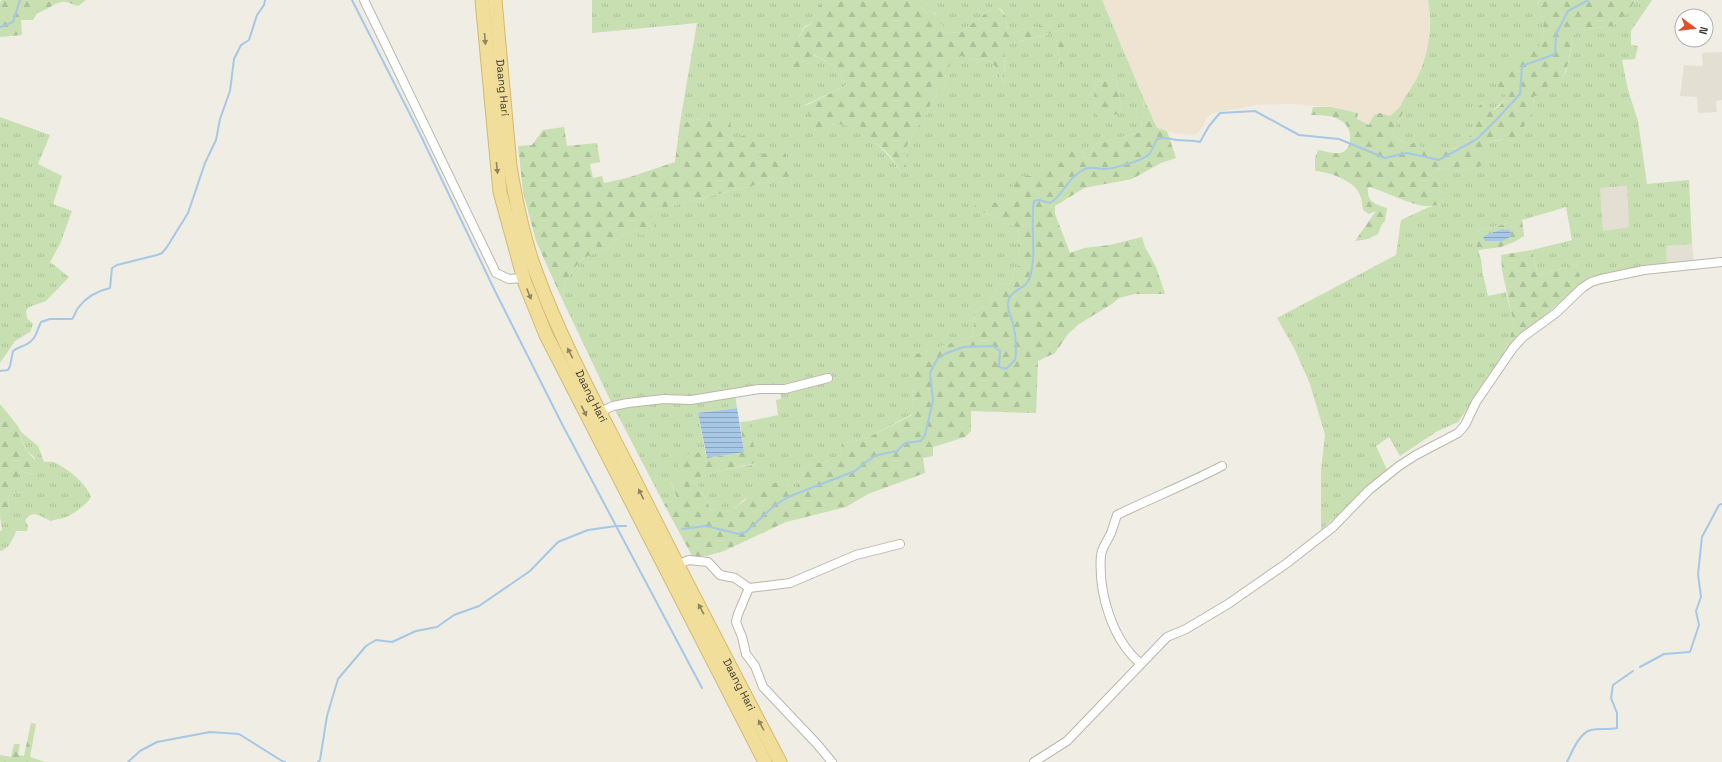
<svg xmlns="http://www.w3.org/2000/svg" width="1722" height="762" viewBox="0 0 1722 762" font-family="'Space Grotesk',sans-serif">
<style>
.residential{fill:#e3dfd2}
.commercial{fill:#efe4d1}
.grass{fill:url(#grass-tufts);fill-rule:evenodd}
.forest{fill:url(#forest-firs);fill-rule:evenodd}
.water{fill:url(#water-rules)}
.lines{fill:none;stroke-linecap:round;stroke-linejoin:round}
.stream{stroke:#a6c8e6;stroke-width:2}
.street-casing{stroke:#bcb7ab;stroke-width:10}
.primary-casing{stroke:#d3bb6e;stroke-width:15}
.street{stroke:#fff;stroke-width:8}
.primary{stroke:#f1de9b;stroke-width:13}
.oneway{fill:#908562}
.labels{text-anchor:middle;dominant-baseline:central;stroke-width:3;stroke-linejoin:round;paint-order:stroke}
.street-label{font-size:11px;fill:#413d34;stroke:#fff}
</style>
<defs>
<pattern id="grass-tufts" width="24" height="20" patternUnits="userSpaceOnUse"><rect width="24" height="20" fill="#c7dfb1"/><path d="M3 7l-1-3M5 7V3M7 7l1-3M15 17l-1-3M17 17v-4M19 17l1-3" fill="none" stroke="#acc099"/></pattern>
<pattern id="forest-firs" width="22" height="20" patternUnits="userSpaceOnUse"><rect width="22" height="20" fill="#c7dfb1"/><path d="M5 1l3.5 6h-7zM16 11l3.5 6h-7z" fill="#acc099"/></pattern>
<pattern id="water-rules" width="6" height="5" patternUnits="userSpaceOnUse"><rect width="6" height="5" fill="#a6c8e6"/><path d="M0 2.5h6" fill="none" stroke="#89a4bb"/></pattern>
</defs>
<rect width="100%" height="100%" fill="#efede4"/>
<g class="residential">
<polygon points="1722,52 1722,100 1716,101 1717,112 1698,113 1697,97 1680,96 1684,65 1703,66 1702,53"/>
<polygon points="1627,186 1629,227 1603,231 1600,188"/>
<polygon points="1692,244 1694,262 1667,266 1666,246"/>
</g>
<polygon class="commercial" points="1102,0 1428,0 1430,11 1429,44 1419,74 1400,107 1390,116 1380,113 1369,125 1357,119 1358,113 1331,107 1292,104 1256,105 1213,113 1208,116 1200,131 1195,135 1175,133 1157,128"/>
<g class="grass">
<path d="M592 0H828C817 7 818 12 812 22 810 25 807 25 804 27 802 29 802 33 800 35 792 46 788 57 799 68L804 60 812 54 833 65 847 85 805 105C808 114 813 122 815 131 821 129 829 125 836 124 857 122 892 154 900 172L906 170 905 150 916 127 924 121 931 103 944 87 949 74 950 63 961 56 974 60 981 59 990 61 995 66 1004 84 1005 45 1054 33 1057 42 1060 64 1063 30 1048 24 1007 34C1007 26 1007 6 994 7L961 32 947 33 933 24 936 14 933 12 927 14 916 0H1102L1144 99 1141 132 1096 144 1093 148 1092 154 1091 157 1084 158 1081 149 1044 176 1015 201 975 211 994 215 1004 223 1016 227 1019 233 1018 245 1021 265 1015 267 1012 282 999 285 988 304 977 310 975 313 973 336 914 355 912 414 867 438 842 444 841 455 822 463H813L804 468 797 487 786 485 749 488 747 490V497L740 503 739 507 711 510 695 479 719 471 755 464 750 421 778 415 776 400 781 399 780 390 735 395 737 408 698 413 705 451 689 454 681 478 671 482 677 498 664 504 613 406 562 299 565 283 575 267 584 258 608 247 620 236 638 229 650 211 791 176C761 157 730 140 701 119L680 123 697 23 592 33ZM1116 79 1122 111 1096 118 1094 100 1095 82Z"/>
<path d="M1428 0H1540L1537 6C1546 26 1546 29 1538 50L1521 53C1515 71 1511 101 1492 110L1482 103 1474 111V127L1463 150C1454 147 1447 149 1438 149 1422 149 1402 145 1392 133L1404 111V107H1400C1405 95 1414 85 1419 74 1429 51 1433 24 1428 0Z"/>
<path d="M1635 0H1652L1631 31V45L1638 46 1635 59 1622 60 1628 90 1638 121 1647 184 1689 180 1692 244 1666 246 1667 266 1582 284 1576 264 1538 276 1532 250 1572 240 1566 207 1522 220 1476 231V243L1481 259 1483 275 1488 296 1506 292 1514 325 1504 354 1490 377 1458 422 1436 432 1400 456 1389 437 1376 446 1387 470 1321 530V470L1325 435 1310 384 1294 348 1277 318 1396 255 1401 220 1429 207 1442 204C1446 183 1438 185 1436 168 1458 170 1463 174 1484 164V142L1502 140 1533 110 1534 96C1542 91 1552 88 1559 82 1569 74 1571 48 1572 36L1580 30 1613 26 1630 10ZM1627 186 1629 227 1603 231 1600 188Z"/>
<polygon points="0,117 50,135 38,164 62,176 53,204 72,211 60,244 50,262 69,277 46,301 29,307 26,311 27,318 33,324 30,332 15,341 0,363"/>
<path d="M21 432 38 446 44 462C47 462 53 461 56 463 70 471 85 482 91 497 88 503 73 515 66 517 62 519 56 519 51 521L36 514 30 515 25 520 28 526 27 531H16C13 539 9 549 0 551V531L2 530 0 516H4L9 508 8 498 11 492 23 493 17 482 19 475 21 472 34 474 35 458 27 451 20 436Z"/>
</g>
<g class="forest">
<path d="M2 0H86L78 6C73 5 67 1 62 2 53 3 46 11 37 13L33 20H21L22 35 0 37V2Z"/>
<path d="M828 0H916L927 14 933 12 936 15 934 24H943L945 31 947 33 961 32 994 7H998L1006 17 1007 34 1048 24 1059 25 1063 30 1067 65 1060 64 1057 42 1053 33 1005 45 1004 84 995 66 990 61 981 59 974 60 961 56 950 63 949 74 944 87 931 103 924 121 916 127 905 150 906 170 900 172C892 154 879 144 863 135 855 130 848 124 837 124 830 124 824 129 818 133L815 131C813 122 808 114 805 106L847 85 833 65 813 54 804 60 799 68 796 70 791 68 795 65 791 52 796 39 800 36 804 28 811 24 819 6Z"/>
<path d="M1540 0H1635L1630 10 1613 26 1580 30 1572 36C1570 57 1567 83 1547 94 1543 96 1538 96 1534 96L1533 110 1518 137 1485 142V164C1463 174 1458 170 1436 168 1437 175 1439 178 1442 184 1445 190 1443 197 1442 204 1438 205 1434 206 1430 206 1413 207 1387 192 1370 187L1368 188C1366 202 1376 204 1387 208L1385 221 1382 224 1378 234 1368 239 1355 241 1376 211 1369 214 1363 210C1362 206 1362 201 1361 197 1356 181 1330 172 1315 171V158L1318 150C1325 151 1332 154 1340 153 1353 151 1353 130 1344 123 1335 115 1323 115 1311 115L1313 107H1331L1358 113 1357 119 1369 125 1374 115 1380 113 1390 116 1400 107H1404V111L1392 133C1397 139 1403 143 1412 144L1418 138 1421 140 1419 146C1433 151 1448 146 1463 150L1474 127V111L1482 103 1493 110 1500 106 1506 96 1495 83 1510 62 1521 53 1538 49C1546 29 1546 26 1537 6Z"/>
<polygon points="1116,79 1122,111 1119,114 1096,118 1094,100 1095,82"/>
<polygon points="1144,99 1157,128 1167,131 1176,158 1161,163 1132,179 1084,188 1055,206 1055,214 1070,253 1084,248 1110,245 1142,237 1145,247 1156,267 1165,294 1135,294 1119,298 1112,304 1079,324 1068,334 1055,353 1038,361 1036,413 971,411 971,431 965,437 933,447 933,456 923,458 925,473 868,494 846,507 786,522 724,551 707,556 692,556 664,504 677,498 671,481 681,478 676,458 689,454 705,451 707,458 744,452 740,422 750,421 756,463 719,471 695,479 711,510 727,507 736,508 745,500 747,497 747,490 749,488 781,482 786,485 797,487 804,468 813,463 822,463 841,455 842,444 867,438 912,415 913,355 973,336 975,313 977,310 988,304 999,285 1012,282 1015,267 1021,265 1018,245 1019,233 1016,227 1004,223 994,215 975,211 975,204 1015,201 1012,176 1043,176 1043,165 1062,162 1061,152 1078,148 1081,149 1084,158 1091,157 1092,154 1093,148 1096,144 1141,132"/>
<polygon points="730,118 732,141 751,132 758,155 784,149 791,176 650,211 655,231 640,236 638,229 620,236 608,247 584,258 575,267 565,283 562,299 536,241 523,192 518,146 532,145 543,130 564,127 567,146 597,143 600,162 590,164 593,178 602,176 604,183 627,178 675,162 680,123 701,119"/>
<path d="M1522 220 1524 236 1514 242 1501 247 1478 250 1476 243V231ZM1502 229H1506L1502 241H1497L1486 235Z"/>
<polygon points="1532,250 1538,276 1576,264 1582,284 1515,340 1504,354 1514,325 1502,270 1501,255"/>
<path d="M0 404 17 425 21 432 20 436C22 441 24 447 27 451 34 460 40 461 35 474L21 472 19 475 17 482 23 487 24 493 11 492 8 498 9 508 4 516H0Z"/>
<polygon points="31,723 36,724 30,757 45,762 0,762 0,755 11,757 14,744 20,744 18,755 24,756"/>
</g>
<g class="water">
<polygon points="1502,229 1509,230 1511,233 1510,237 1502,241 1485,241 1483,238 1486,235"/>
<polygon points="737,408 744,452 707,458 698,413"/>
</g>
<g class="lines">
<g class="stream">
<polyline points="352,0 420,134 495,291 562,424 702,688"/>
<polyline points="0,27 13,22 20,0"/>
<path d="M0 371 8 370 10 366 13 351C18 347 22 347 27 344 36 340 37 330 41 322L50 319H72C75 316 75 312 78 308 86 297 97 291 110 288L112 268 117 265 157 255 162 253 167 247 188 213 205 163 216 140 220 119 230 91 234 59 241 45 249 40 257 15 264 5 265 0"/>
<path d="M682 529 706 526 739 534 746 532 774 506 788 497 855 471 867 461 877 455 897 451 905 443 921 441 925 435 933 401 930 373 937 359 947 353 963 347 993 346 1000 351 999 367 1006 369 1015 360C1017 348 1016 336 1013 324 1012 317 1007 311 1008 303 1009 289 1027 290 1030 277 1037 253 1030 226 1034 201L1039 200 1050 203C1064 195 1068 176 1085 169 1091 166 1098 169 1104 169 1113 169 1146 160 1150 153 1153 149 1154 144 1157 139 1165 136 1168 139 1177 140 1185 141 1192 140 1200 142L1209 126 1220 113 1255 111 1299 135 1339 139 1385 158 1407 153 1439 160 1477 139 1497 119 1520 94 1522 66 1555 54 1556 34 1568 11 1588 0"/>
<polyline points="1640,667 1664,654 1690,652 1699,625 1696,611 1701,597 1698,574 1702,537 1719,505 1722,504"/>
<polyline points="128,762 140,751 157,742 210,732 239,734 282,761 285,762"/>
<polyline points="318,762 320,760 327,716 338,679 366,646 376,640 392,642 416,631 437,627 454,615 479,606 530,571 558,542 588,530 616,526 626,526"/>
<path d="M1567 762C1572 752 1579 733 1591 730 1600 728 1608 730 1617 728V713L1611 698 1613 685 1633 671"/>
</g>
<defs>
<g id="street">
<polyline points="364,0 496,273 509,279 523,278"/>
<polyline points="600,412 613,406 628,403 664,399 691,400 759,389 785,389 828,378"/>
<polyline points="676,565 689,560 708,562 720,575 735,578 749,588"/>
<path d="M1141 664C1112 640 1098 592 1101 555 1102 547 1108 540 1111 533 1113 527 1115 521 1117 515 1152 498 1187 484 1222 466"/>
<polyline points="832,762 817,744 763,687 755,666 746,654 742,637 736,622 738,614 749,588 790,583 856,555 900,544"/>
<polyline points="1034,762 1067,741 1167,637 1186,629 1228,604 1287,563 1333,527 1369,490 1399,466 1416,455 1458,433 1465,425 1476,402 1513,348 1523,337 1556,313 1582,288 1591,282 1601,279 1644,270 1722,262"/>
</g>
<g id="primary">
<polyline points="482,0 500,192 525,283 546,335 765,762"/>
<path id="s1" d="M495 0 510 166C516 203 524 241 537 275 561 340 594 401 626 463 676 563 728 663 780 762"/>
</g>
</defs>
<use href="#street" class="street-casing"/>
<use href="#primary" class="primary-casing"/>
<use href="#street" class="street"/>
<use href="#primary" class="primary"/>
</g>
<defs><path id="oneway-solid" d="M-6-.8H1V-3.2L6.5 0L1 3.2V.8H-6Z"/></defs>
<g class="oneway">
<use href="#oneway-solid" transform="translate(485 39) rotate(85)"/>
<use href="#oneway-solid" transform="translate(497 168) rotate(84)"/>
<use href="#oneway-solid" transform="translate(529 294) rotate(68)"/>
<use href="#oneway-solid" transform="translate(570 353) rotate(-117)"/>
<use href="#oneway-solid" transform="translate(584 411) rotate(63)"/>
<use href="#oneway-solid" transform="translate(641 494) rotate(-116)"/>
<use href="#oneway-solid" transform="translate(701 609) rotate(-119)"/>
<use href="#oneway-solid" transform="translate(761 725) rotate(-118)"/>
</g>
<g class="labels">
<g class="street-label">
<text stroke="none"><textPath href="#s1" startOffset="88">Daang Hari</textPath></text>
<text stroke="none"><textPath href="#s1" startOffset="412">Daang Hari</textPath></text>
<text stroke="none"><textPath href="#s1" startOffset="736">Daang Hari</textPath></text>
</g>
</g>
<g transform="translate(1694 28) rotate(105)"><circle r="19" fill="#ffffff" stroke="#b3b1ae"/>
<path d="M0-3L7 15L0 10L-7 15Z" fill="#df512b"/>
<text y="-6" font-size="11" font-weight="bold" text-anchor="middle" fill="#413d34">N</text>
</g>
</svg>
